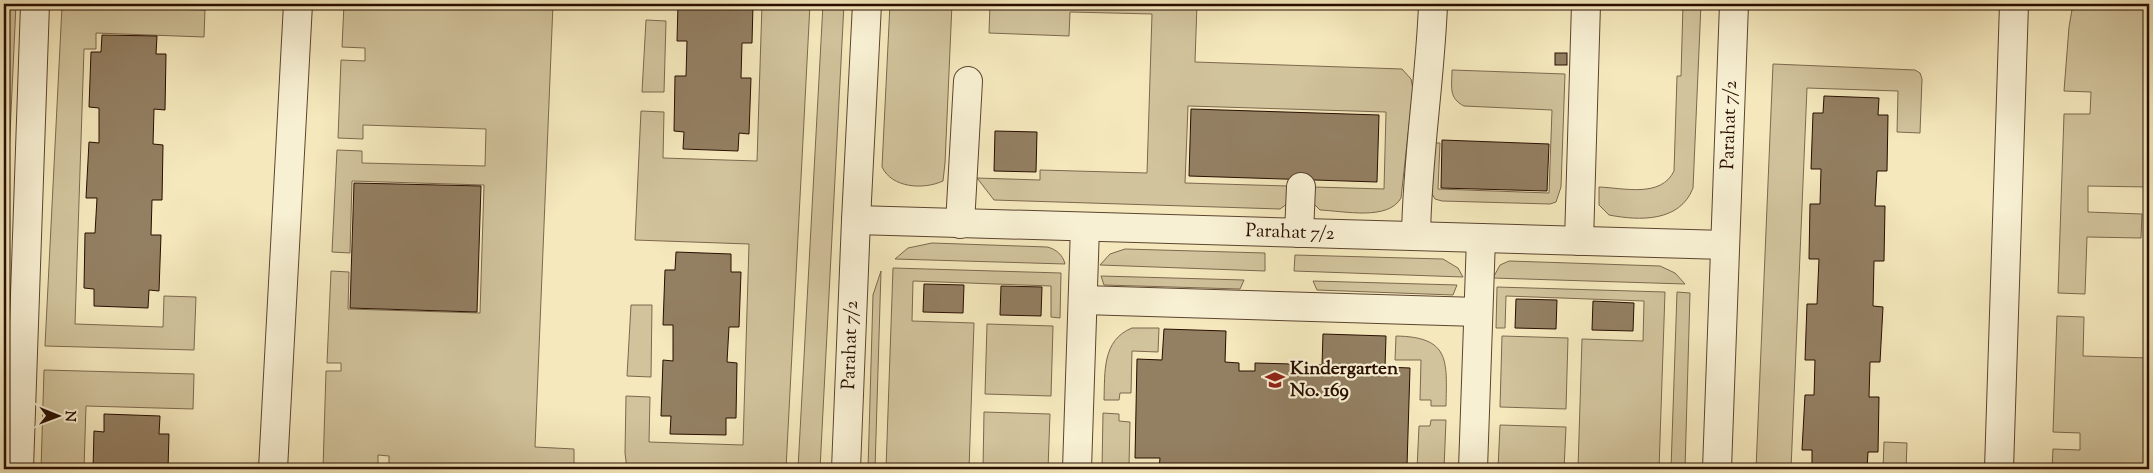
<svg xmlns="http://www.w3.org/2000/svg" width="2153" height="473" viewBox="0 0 2153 473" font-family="'Sorts Mill Goudy',serif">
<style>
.green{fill:#d1c39c;stroke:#7d684e}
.building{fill:#937f62;stroke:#290e00}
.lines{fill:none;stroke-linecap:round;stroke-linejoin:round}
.minor-casing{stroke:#5c442f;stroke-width:30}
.minor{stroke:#f8f0d3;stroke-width:28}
.labels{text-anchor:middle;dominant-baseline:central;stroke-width:4.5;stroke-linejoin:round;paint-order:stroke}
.street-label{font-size:19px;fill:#290e00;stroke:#f8f0d3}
.poi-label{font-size:19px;font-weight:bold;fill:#290e00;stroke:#f8f0d3;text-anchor:start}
</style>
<rect width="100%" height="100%" fill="#f4e8bc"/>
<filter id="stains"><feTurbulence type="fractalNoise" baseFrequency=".004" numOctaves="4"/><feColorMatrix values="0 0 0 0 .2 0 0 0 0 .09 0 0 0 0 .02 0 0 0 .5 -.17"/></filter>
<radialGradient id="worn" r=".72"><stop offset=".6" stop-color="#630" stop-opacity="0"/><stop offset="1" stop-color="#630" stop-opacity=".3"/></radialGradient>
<g class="green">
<polygon points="4,4 16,4 4,264"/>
<polygon points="344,4 553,4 535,447 574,449 574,469 389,469 389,456 378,455 378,469 323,469 326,371 341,371 341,363 327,363 331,271 349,272 348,309 480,313 484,185 352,181 350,253 332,252 337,150 362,151 362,163 485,166 486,129 363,125 363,139 338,138 341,60 365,61 365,48 342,47"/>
<polygon points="762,4 810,4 786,469 627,469 625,453 626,396 650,397 649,442 743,445 749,244 635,240 641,111 664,112 663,158 757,161"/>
<polygon points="823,4 844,4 820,469 798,469"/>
<path d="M890 4H952L945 163 943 181C923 190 892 188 882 167Z"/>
<path d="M990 4H1197L1195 62 1402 69 1411 79 1413 89 1401 198C1388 221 1344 211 1320 210L1314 204V187L1384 189 1386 112 1188 106 1185 183 1288 186 1287 204 1280 209 994 200 977 178 1040 180V170L1147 173 1152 14 1070 12 1069 36 989 33Z"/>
<path d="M1683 4H1701L1693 188C1680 222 1640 221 1609 215L1599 205V187C1624 188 1661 198 1674 171L1677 76H1681Z"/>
<polygon points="2073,4 2149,4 2149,187 2088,186 2088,212 2142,214 2141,238 2087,237 2085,294 2058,293 2064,114 2090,114 2091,92 2064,91 2069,27"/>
<polygon points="62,6 205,10 204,37 96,33 96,49 84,49 75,324 163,327 164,296 196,297 194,350 45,346"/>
<polygon points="646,20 666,21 664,92 642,92"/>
<polygon points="1773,64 1915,70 1920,73 1922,79 1920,133 1897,132 1898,91 1807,88 1791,469 1756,469"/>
<path d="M1452 70 1565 74 1561 187 1556 202 1550 204 1442 201 1435 199 1431 192 1434 143H1440L1438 189 1549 193 1552 110 1464 106C1448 98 1452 86 1452 70Z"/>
<path d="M932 243 1047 247C1056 249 1063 255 1065 264L895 259 908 248Z"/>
<polygon points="1125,249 1265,253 1265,271 1100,265 1110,254"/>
<polygon points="1295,255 1443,259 1458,268 1463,277 1294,271"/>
<polygon points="1509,261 1660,266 1675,273 1685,284 1493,278 1500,265"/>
<polygon points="893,268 1061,273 1060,318 1051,317 1051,286 913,281 912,321 974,323 969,469 886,469"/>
<polygon points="881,271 875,469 868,469 873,295"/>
<polygon points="1101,276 1244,280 1240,289 1104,285"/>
<polygon points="1313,281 1457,285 1453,295 1317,290"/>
<polygon points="1497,287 1665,292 1659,469 1578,469 1582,339 1643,341 1644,301 1506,296 1505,328 1496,328"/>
<polygon points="1677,292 1690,293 1685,469 1671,469"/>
<polygon points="631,305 652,305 651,377 627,376"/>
<polygon points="2057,316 2084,317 2083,356 2149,358 2149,469 2052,469 2053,449 2080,450 2080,433 2053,432"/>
<polygon points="987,324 1053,326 1051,396 985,394"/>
<path d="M1132 328H1159L1158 352 1132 351 1131 393H1120L1119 400H1104C1105 372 1102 340 1132 328Z"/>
<path d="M1396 336C1450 337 1447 360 1446 406H1431V400H1420L1421 360H1395Z"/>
<polygon points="1502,336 1568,338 1566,409 1500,407"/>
<polygon points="44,370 194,374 193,409 86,406 84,469 41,469"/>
<polygon points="984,412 1050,414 1048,469 983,469"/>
<polygon points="1103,413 1119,414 1119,421 1130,422 1129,466 1153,467 1153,469 1102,469"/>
<polygon points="1431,420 1446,420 1444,469 1417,469 1419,426 1430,426"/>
<polygon points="1500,425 1566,427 1564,469 1498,469"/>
<polygon points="1884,442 1907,443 1906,469 1883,469"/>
</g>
<g class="building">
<polygon points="678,4 753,4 752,43 742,43 741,78 751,78 749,134 739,133 738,151 683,149 684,132 674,131 675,76 686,76 687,41 677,41"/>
<polygon points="102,35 157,36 156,54 166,54 165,110 154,109 153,144 163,145 162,200 152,200 151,235 161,235 159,291 149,290 148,308 94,306 94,289 84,288 85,233 95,233 97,198 86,198 89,142 99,143 99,108 89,107 91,52 101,52"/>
<rect x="1555" y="53" width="12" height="12"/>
<polygon points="1824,96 1879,98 1878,115 1888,115 1887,171 1877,171 1875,206 1885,206 1884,261 1874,261 1873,306 1883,307 1880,362 1870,362 1869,397 1879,397 1878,452 1868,452 1867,469 1812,468 1812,450 1802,450 1805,395 1814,395 1815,360 1805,360 1807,304 1817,304 1819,259 1809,259 1810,204 1820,204 1821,169 1811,169 1813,113 1823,113"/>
<polygon points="1191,109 1379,115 1377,182 1189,176"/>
<polygon points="995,131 1037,132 1036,172 994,171"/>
<polygon points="1442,140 1549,144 1547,191 1441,188"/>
<polygon points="354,183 481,186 477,312 350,308"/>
<polygon points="676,252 731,254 731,272 741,272 739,327 729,327 727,362 737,363 736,418 726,418 726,435 670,434 671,416 661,416 663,360 673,361 673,325 663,325 665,270 675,270"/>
<polygon points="924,284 964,285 963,313 923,312"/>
<polygon points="1001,286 1042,287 1041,316 1000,315"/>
<polygon points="1516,299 1557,300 1556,329 1515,328"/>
<polygon points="1593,301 1634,303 1633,331 1592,330"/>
<polygon points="1164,329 1226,331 1225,362 1239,363 1239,371 1255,371 1255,363 1292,364 1292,372 1307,373 1308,365 1322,365 1323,334 1386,336 1385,367 1410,368 1407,466 1382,465 1382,469 1159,469 1160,458 1135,458 1137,359 1162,360"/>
<polygon points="104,414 160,416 159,434 169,434 168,469 93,469 94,431 104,432"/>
</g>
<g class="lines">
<defs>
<g id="minor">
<polyline points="856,220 1725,245"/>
<polyline points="960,224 968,81"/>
<polyline points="1299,233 1301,187"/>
<path d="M1416 236C1417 159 1430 82 1433 5"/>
<polyline points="1579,241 1586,4"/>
<polyline points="1083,300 1478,312"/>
<polyline points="19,469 35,4"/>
<polyline points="273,469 298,4"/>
<polyline points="846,469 856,220 867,4"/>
<polyline points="1077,469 1085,227"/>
<polyline points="1473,469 1481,238"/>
<polyline points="1717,469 1734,4"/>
<polyline points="1999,469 2014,4"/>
</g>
</defs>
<use href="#minor" class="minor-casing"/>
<use href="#minor" class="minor"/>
</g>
<defs>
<symbol id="school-bare" viewBox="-9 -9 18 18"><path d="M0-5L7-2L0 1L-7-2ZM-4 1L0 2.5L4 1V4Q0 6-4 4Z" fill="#8f2418" stroke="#f8f0d3" stroke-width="2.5" paint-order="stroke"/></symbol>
</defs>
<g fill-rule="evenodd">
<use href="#school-bare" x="1261" y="366" width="28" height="28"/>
</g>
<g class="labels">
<g class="street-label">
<text transform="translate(1730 125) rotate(-88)">Parahat 7/2</text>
<text transform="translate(1290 233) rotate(2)">Parahat 7/2</text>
<text transform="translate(851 345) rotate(-88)">Parahat 7/2</text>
</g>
<g class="poi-label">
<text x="1290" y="369">Kindergarten<tspan x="1290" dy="22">No. 169</tspan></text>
</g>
</g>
<rect width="2153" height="473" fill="none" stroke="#f4e8bc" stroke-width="20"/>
<rect x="5" y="5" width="2143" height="463" fill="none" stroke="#290e00" stroke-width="2.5"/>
<rect x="10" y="10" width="2133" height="453" fill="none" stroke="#290e00"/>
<g transform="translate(58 416) rotate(91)" stroke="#f8f0d3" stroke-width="4" paint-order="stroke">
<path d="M0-4L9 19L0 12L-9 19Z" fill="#290e00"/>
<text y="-8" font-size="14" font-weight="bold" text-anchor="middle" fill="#290e00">N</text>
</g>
<rect width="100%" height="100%" filter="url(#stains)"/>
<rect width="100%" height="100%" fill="url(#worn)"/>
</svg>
